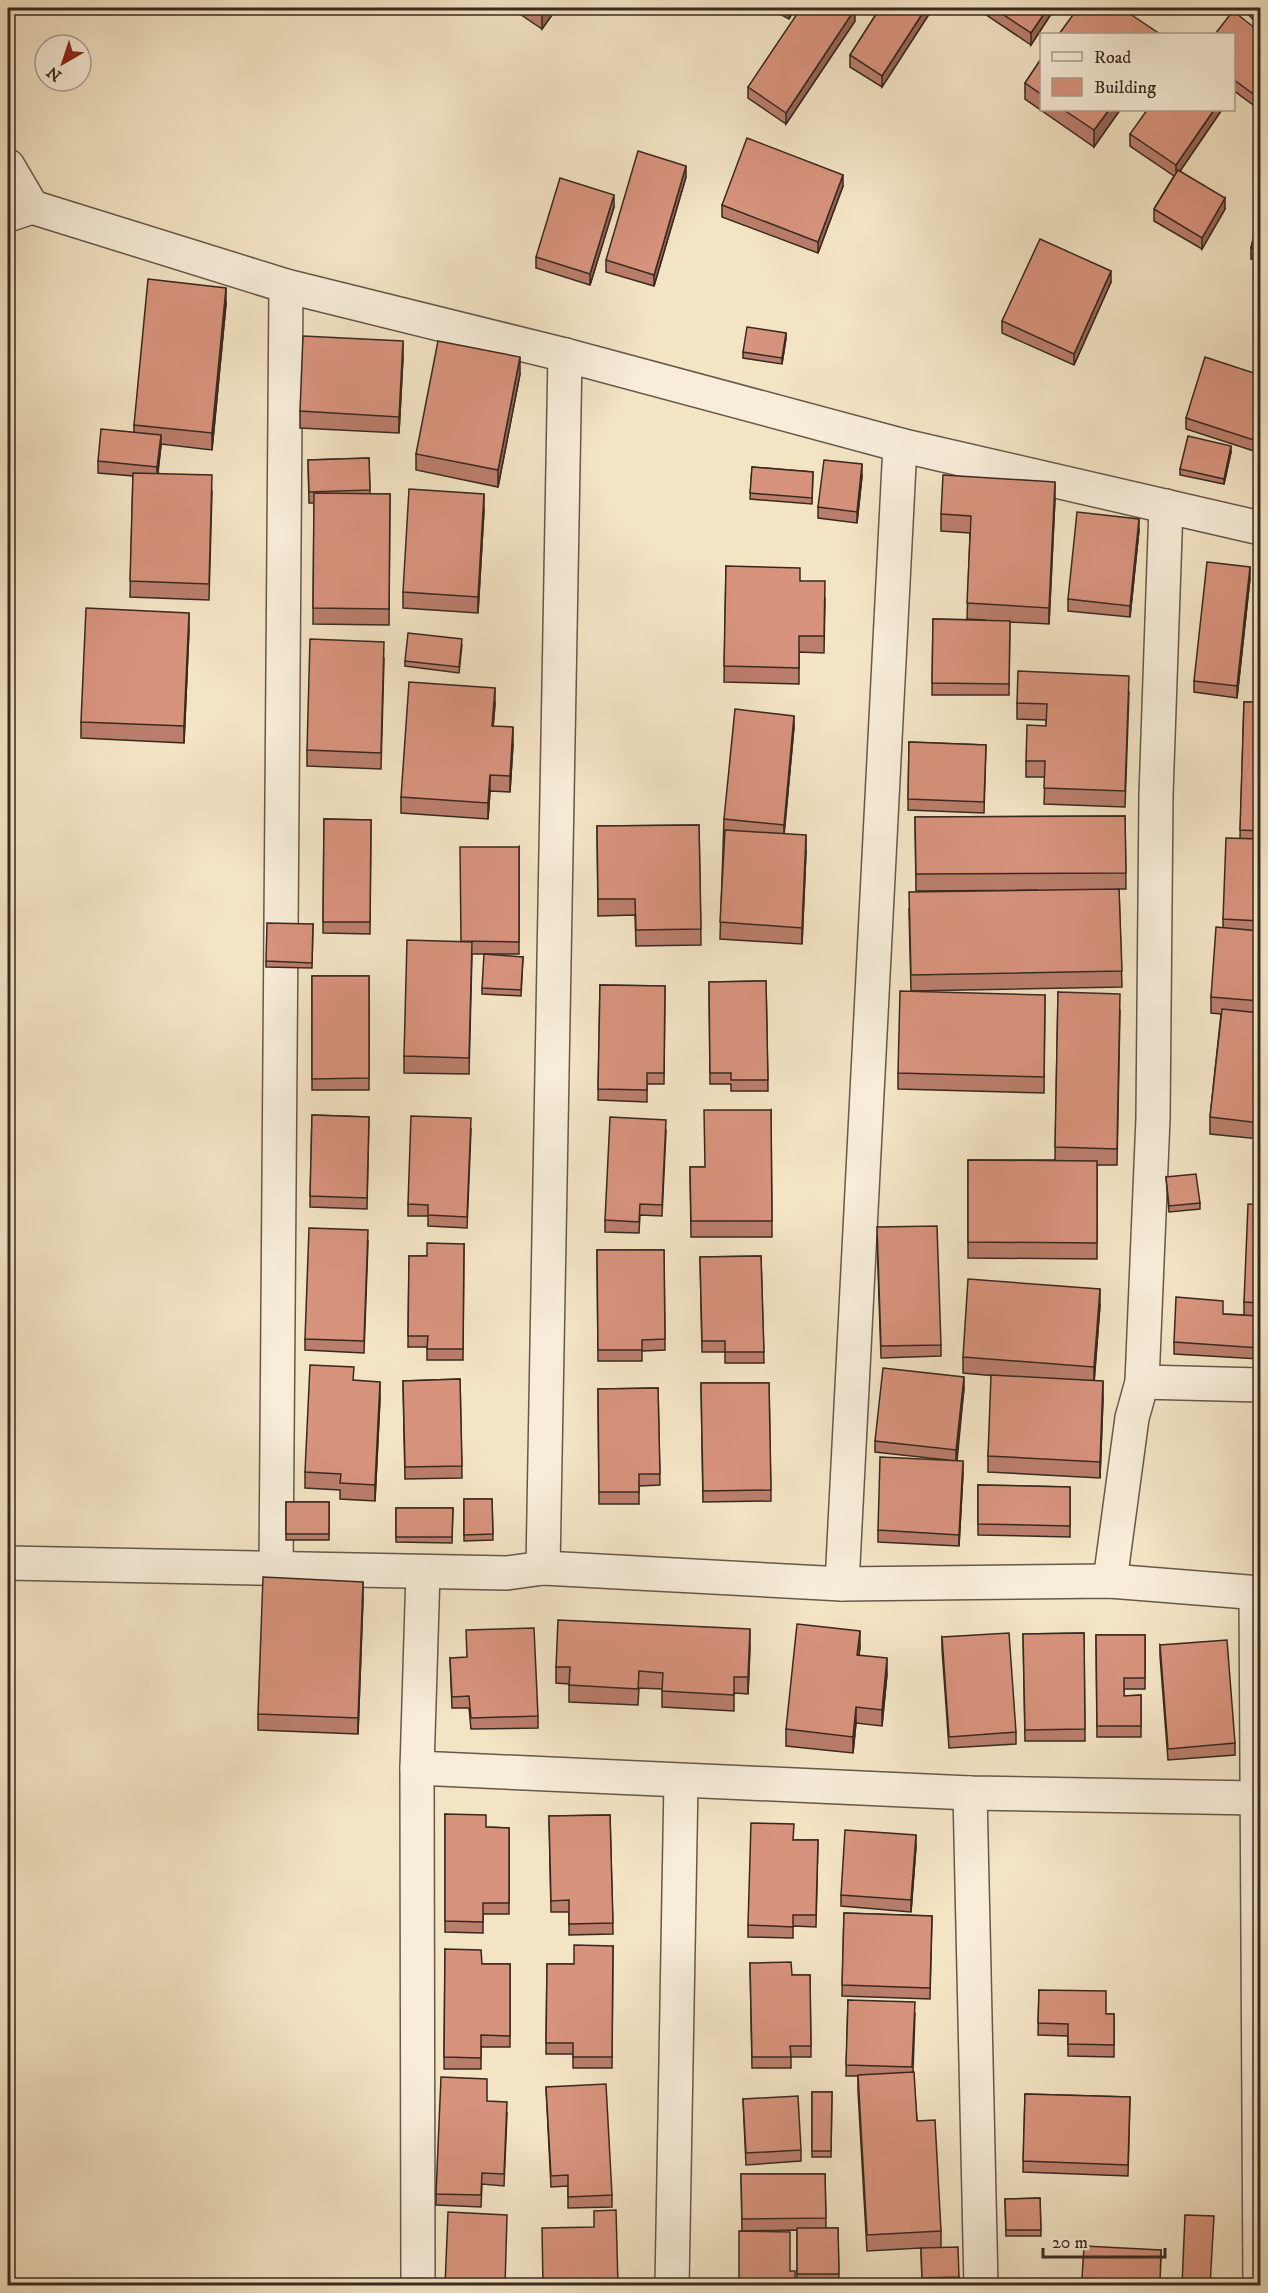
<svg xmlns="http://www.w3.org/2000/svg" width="1268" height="2293" viewBox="0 0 1268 2293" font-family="'IM FELL DW Pica',serif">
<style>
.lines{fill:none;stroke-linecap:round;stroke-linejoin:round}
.street-casing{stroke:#675849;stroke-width:36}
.street{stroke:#f7edd9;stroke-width:33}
.wall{fill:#ba7e6c;stroke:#382920;stroke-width:1.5}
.shaded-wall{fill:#976758;stroke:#382920;stroke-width:1.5}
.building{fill:#d8937d;stroke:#382920;stroke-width:1.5}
</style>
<rect width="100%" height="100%" fill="#f3e4c4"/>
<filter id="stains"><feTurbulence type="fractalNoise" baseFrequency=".00333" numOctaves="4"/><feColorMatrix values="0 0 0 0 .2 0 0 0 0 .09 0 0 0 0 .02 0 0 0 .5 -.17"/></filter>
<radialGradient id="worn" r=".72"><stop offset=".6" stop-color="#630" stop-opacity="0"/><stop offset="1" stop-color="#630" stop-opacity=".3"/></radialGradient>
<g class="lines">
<defs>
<g id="street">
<polyline points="8,166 32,207"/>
<polyline points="8,215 32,207 286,286 565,355 900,445 1260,528"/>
<polyline points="1142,1382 1260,1385"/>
<polyline points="8,1563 507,1573 543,1568 842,1584 1110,1581 1260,1593"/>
<polyline points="543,1568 565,355"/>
<polyline points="276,1569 286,286"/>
<polyline points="423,1572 417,1768 970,1793 1256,1798"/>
<polyline points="1110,1581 1132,1418 1142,1382 1153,1118 1156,795 1166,506"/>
<polyline points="842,1584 900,445"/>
<polyline points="1256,1593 1260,2286"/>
<polyline points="417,1768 418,2286"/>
<polyline points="970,1793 981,2286"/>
<polyline points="672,2286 681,1781"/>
</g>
</defs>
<use href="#street" class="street-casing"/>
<use href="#street" class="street"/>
</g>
<g class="wall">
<polygon points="511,8 557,8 542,29"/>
<polygon points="711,8 724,8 720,13"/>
<polygon points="769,8 795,8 789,19"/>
<polygon points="880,8 933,8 882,87 850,67 850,55"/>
<polygon points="976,8 1055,8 1031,45"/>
<polygon points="1187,8 1200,8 1195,14"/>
<polygon points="1247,8 1260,8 1260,27 1247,13"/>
<polygon points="855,21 786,124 748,98 748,87"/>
<polygon points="1260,32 1260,110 1233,90 1233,34"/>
<polygon points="1041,59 1041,110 1120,110 1094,147 1025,99 1025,83"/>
<polygon points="1221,110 1221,111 1180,171 1225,209 1202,249 1154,221 1154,209 1174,176 1130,146 1130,134"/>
<polygon points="686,177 654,286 606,272 606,260"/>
<polygon points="843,186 818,253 722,217 722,205"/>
<polygon points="614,207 590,285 536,268 536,257"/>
<polygon points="1260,211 1260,262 1251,259 1251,248"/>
<polygon points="1111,282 1074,365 1002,333 1002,321"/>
<polygon points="226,304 212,450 161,444 158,473 212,491 209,600 130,597 133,476 98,473 98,461 134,432 134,425"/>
<polygon points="786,338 782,364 743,358 743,352"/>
<polygon points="403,357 399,433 300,428 300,411"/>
<polygon points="520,374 498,487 416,470 416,454"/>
<polygon points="1260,375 1260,453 1186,429 1186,418"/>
<polygon points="1231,452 1224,484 1180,475 1180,469"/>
<polygon points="369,458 370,494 390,494 389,625 313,624 314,503 309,503 308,460"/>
<polygon points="752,467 813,472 812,504 750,499"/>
<polygon points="862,476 857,523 818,518 818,507"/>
<polygon points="1055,498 1049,624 1010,622 1009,695 932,695 933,619 986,620 967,619 970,533 941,531 941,514"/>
<polygon points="484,510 478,613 403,608 403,592"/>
<polygon points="1139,530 1130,617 1068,611 1068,599"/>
<polygon points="726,566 800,581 825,598 824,653 799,652 799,684 724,682"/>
<polygon points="1250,578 1237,698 1194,692 1194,681"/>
<polygon points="189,629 184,743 81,738 81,722"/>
<polygon points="462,645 459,673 405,666 405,661"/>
<polygon points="384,659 381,769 307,766 307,750"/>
<polygon points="1129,692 1125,807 1044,804 1045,777 1026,777 1026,761 1046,726 1046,720 1017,719 1017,703"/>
<polygon points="1244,702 1260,702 1260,1139 1210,1134 1210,1117 1221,1014 1211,1013 1211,997 1223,928 1223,919 1240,838"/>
<polygon points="495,704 493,726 513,744 510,792 490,791 488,819 401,813 401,797"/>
<polygon points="794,727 784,833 806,851 802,944 720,939 724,819"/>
<polygon points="909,742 986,745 984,813 908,810"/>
<polygon points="1125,816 1126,889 1119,889 1122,987 911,991 909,909 1038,890 916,891 915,817"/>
<polygon points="324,819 371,820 370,934 323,933"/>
<polygon points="699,825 701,945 636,946 635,915 598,916 597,826"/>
<polygon points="519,847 519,954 472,954 469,1074 404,1073 404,1056 461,941"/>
<polygon points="313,924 312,968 266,967 266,961"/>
<polygon points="523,957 521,996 482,994 482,988"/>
<rect x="312" y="976" width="57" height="114"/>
<polygon points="766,981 768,1091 731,1091 731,1084 710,1084 709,982"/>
<polygon points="600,985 665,986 664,1084 647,1084 647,1102 598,1100"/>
<polygon points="1058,992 1120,1010 1117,1165 1097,1165 1097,1259 968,1258 968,1160 1055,1160"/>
<polygon points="1045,995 1044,1093 898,1089 898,1073"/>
<polygon points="771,1110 772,1237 691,1237 690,1167 705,1167"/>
<polygon points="312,1115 369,1117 367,1209 310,1207"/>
<polygon points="471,1130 467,1228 428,1226 428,1216 408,1216 408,1204"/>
<polygon points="666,1131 662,1216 640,1215 639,1233 605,1232 605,1220"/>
<polygon points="1166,1177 1200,1203 1200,1209 1169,1212"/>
<polygon points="1260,1205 1260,1359 1174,1354 1174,1342 1223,1314 1244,1315 1244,1302"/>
<polygon points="877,1239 941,1345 941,1356 881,1358"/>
<polygon points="368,1242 364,1353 305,1350 305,1339"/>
<polygon points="464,1244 463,1360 427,1360 427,1347 408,1347 409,1256 427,1256"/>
<polygon points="597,1250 664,1250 665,1350 642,1351 642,1361 598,1361"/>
<polygon points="761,1256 764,1363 725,1363 725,1352 702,1352 700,1257"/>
<polygon points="1100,1305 1094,1381 1103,1398 1100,1478 988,1472 988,1456 996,1376 963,1373 963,1357"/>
<polygon points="460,1379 462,1478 405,1479 403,1381"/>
<polygon points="354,1380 380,1398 375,1501 340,1499 340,1490 305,1488 305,1472"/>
<polygon points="701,1383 769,1383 771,1501 703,1502"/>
<polygon points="658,1388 660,1485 639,1486 639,1504 599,1504 598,1389"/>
<polygon points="964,1388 957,1461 963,1473 959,1546 878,1542 878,1530 948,1460 875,1452 875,1441"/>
<polygon points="978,1485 1070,1487 1070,1537 978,1535"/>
<polygon points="464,1499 492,1499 493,1540 464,1541"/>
<rect x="286" y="1502" width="43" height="38"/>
<polygon points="396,1508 453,1508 452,1543 396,1542"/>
<polygon points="363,1598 358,1734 258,1730 258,1714"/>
<polygon points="1084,1633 1085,1741 1025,1741 1023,1634"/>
<polygon points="1096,1635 1145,1635 1145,1689 1124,1689 1124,1696 1141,1695 1141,1737 1097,1737"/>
<polygon points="942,1637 1016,1732 1016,1744 949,1748 942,1649"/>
<polygon points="1160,1645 1235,1743 1235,1755 1168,1760 1160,1656"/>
<polygon points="750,1646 748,1694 734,1693 734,1711 662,1707 662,1689 639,1688 638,1705 569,1702 569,1684 556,1683 556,1667"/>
<polygon points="860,1647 859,1655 887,1674 882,1726 856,1723 853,1753 786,1746 786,1729"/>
<polygon points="450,1658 538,1716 538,1728 471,1729 469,1708 452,1708"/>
<polygon points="445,1814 486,1827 509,1828 509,1914 483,1914 483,1933 445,1932"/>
<polygon points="610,1815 613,1934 569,1935 569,1912 551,1912 549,1816"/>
<polygon points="794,1840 818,1840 816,1927 793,1926 793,1938 748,1937 748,1925"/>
<polygon points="916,1846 911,1912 841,1906 841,1895"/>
<polygon points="844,1913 932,1916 930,1999 842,1996"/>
<polygon points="613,1946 612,2068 573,2068 573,2054 546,2054 547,1964 574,1964"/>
<polygon points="445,1949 482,1964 510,1964 510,2047 481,2047 481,2069 444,2069"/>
<polygon points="750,1963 792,1975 810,1975 811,2057 791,2057 791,2068 752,2068"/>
<polygon points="1039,1990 1106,2014 1114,2014 1114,2057 1068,2056 1068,2036 1038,2035"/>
<polygon points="848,2000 915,2013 913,2072 917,2121 941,2231 941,2247 959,2277 959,2283 922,2284 921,2248 867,2251 858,2091 858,2076 846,2076"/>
<polygon points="546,2087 612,2195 612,2207 568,2208 568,2186 551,2187"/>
<polygon points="812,2092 832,2092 831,2157 812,2157"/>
<polygon points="1025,2094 1130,2097 1128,2176 1023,2172"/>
<polygon points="743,2099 801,2150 801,2161 746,2165"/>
<polygon points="487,2101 507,2113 504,2186 482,2184 481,2207 436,2205 436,2194"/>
<polygon points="741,2174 825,2174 826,2228 838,2228 839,2286 797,2286 797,2230 742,2231"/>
<polygon points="1040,2198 1041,2236 1006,2236 1005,2199"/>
<polygon points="1161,2250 1160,2286 1082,2286 1082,2278"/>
</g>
<g class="shaded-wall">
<polygon points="545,8 557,8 542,29 542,12"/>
<polygon points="789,8 795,8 789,19"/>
<polygon points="926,8 933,8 882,87 882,76"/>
<polygon points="1048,8 1055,8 1031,45 1031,33"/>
<polygon points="1195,8 1200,8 1195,14"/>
<polygon points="855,9 855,21 786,124 786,113"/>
<polygon points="1109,110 1120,110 1094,147 1094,130"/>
<polygon points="1214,110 1221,110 1221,111 1176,177 1176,165"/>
<polygon points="686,166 686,177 654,286 654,275"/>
<polygon points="843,175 843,186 818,253 818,242"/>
<polygon points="614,195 614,207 590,285 590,274"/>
<polygon points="1225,198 1225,209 1202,249 1202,238"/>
<polygon points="1111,271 1111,282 1074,365 1074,354"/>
<polygon points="226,288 226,304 212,450 212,433"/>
<polygon points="786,333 786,338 782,364 782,358"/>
<polygon points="403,341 403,357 399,433 399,417"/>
<polygon points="520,357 520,374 498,487 498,470"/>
<polygon points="161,435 161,446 157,478 157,467"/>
<polygon points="1231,446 1231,452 1224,484 1224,479"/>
<polygon points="862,464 862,476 857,523 857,512"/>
<polygon points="1055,482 1055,498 1049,624 1049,608"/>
<polygon points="484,494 484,510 478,613 478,597"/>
<polygon points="1139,519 1139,530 1130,617 1130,606"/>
<polygon points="1250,567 1250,578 1237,698 1237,686"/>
<polygon points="189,613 189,629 184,743 184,726"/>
<polygon points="495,688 495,704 492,742 492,726"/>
<polygon points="794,716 794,727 784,836 784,825"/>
<polygon points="513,727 513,744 510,792 510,776"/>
<polygon points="490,775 490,791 488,819 488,803"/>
<polygon points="806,835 806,851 802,944 802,928"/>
<polygon points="1100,1289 1100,1305 1094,1384 1094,1367"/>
<polygon points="964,1377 964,1388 956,1461 956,1450"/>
<polygon points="1103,1381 1103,1398 1100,1478 1100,1462"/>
<polygon points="380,1382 380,1398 375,1501 375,1485"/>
<polygon points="963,1461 963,1473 959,1546 959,1535"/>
<polygon points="363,1582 363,1598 358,1734 358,1718"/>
<polygon points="750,1629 750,1646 748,1694 748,1677"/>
<polygon points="860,1631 860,1647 857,1671 857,1655"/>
<polygon points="887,1658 887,1674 882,1726 882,1710"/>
<polygon points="856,1707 856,1723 853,1753 853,1737"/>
<polygon points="916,1835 916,1846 911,1912 911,1900"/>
</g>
<g class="building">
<polygon points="535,8 545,8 542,12"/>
<polygon points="801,8 852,8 855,9 786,113 748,87"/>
<polygon points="880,8 926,8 882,76 850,55"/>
<polygon points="993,8 1048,8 1031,33"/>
<polygon points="1078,8 1121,8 1160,34 1059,34"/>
<polygon points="1252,8 1260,8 1260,16"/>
<polygon points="1233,11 1260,32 1260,99 1233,79 1233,34 1215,34"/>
<polygon points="1041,59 1041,94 1025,83"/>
<polygon points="1064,110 1109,110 1094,130"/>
<polygon points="1147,110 1214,110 1176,165 1130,134"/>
<polygon points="747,138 843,175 818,242 722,205"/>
<polygon points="638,151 686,166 654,275 606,260"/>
<polygon points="1178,170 1225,198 1202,238 1154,209"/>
<polygon points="560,178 614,195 590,274 536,257"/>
<polygon points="1260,211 1260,250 1251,248"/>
<polygon points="1040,239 1111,271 1074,354 1002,321"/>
<polygon points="148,279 226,288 212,433 134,425"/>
<polygon points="747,327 786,333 782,358 743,352"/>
<polygon points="303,336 403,341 399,417 300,411"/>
<polygon points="438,341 520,357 498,470 416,454"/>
<polygon points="1205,357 1260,375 1260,442 1186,418"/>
<polygon points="101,429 161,435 157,467 98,461"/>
<polygon points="1188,436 1231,446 1224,479 1180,469"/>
<polygon points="369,458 370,490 309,492 308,460"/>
<polygon points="824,460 862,464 857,512 818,507"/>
<polygon points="752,467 813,472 812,498 750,493"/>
<polygon points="133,473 212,475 209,584 130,581"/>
<polygon points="943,475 1055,482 1049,608 967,603 971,516 941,514"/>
<polygon points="409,489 484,494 478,597 403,592"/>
<polygon points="314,493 390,494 389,609 313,608"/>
<polygon points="1077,512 1139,519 1130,606 1068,599"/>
<polygon points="1207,562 1250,567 1237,686 1194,681"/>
<polygon points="726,566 800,568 800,581 825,581 824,636 799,636 799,668 724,666"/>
<polygon points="86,608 189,613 184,726 81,722"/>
<polygon points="933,619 1010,621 1009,684 932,683"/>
<polygon points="408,633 462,639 459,667 405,661"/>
<polygon points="310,639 384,642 381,753 307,750"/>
<polygon points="1018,671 1129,676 1125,791 1044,788 1045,761 1026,761 1027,725 1046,726 1047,704 1017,703"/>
<polygon points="409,682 495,688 492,726 513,727 510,776 490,775 488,803 401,797"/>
<polygon points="1244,702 1260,702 1260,831 1240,830"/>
<polygon points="735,709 794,716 784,825 724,819"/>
<polygon points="909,742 986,745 984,802 908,799"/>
<polygon points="1125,816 1126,873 916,874 915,817"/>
<polygon points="324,819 371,820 370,922 323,922"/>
<polygon points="699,825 701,929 636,930 635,899 598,899 597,826"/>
<polygon points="725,830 806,835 802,928 720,922"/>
<polygon points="1226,838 1260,839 1260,921 1223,919"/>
<polygon points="460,847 519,847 519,942 461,941"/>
<polygon points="1119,889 1122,971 911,975 909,892"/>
<polygon points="267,923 313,924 312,963 266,961"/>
<polygon points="1216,927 1260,931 1260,1001 1211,997"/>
<polygon points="407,940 472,942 469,1058 404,1056"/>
<polygon points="484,954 523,957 521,990 482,988"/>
<polygon points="312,976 369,976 369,1078 312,1079"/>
<polygon points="766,981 768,1080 731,1080 731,1073 710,1073 709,982"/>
<polygon points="600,985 665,986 664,1073 647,1073 647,1090 598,1089"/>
<polygon points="900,991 1045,995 1044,1077 898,1073"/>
<polygon points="1058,992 1120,994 1117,1149 1055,1147"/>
<polygon points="1222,1009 1260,1013 1260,1123 1210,1117"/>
<polygon points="704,1110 771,1110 772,1221 691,1221 690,1167 705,1167"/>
<polygon points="312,1115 369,1117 367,1198 310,1196"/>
<polygon points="411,1116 471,1118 467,1217 428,1215 428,1205 408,1204"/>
<polygon points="610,1117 666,1120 662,1205 640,1204 639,1222 605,1220"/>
<polygon points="968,1160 1097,1161 1097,1243 968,1242"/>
<polygon points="1196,1174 1200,1203 1169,1206 1166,1177"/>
<polygon points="1248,1204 1260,1205 1260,1303 1244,1302"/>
<polygon points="937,1226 941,1345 881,1346 877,1227"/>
<polygon points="309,1228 368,1230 364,1341 305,1339"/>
<polygon points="427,1243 464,1244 463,1349 427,1349 428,1336 408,1336 409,1256 427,1256"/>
<polygon points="597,1250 664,1250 665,1339 642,1340 642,1350 598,1350"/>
<polygon points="761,1256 764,1352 725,1352 725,1341 702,1341 700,1257"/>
<polygon points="968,1279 1100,1289 1094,1367 963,1357"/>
<polygon points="1176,1297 1223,1301 1223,1314 1260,1316 1260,1348 1174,1342"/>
<polygon points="310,1365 354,1367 353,1380 380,1382 375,1485 340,1483 341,1474 305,1472"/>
<polygon points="883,1368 964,1377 956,1450 875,1441"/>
<polygon points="991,1375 1103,1381 1100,1462 988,1456"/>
<polygon points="460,1379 462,1466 405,1467 403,1381"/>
<polygon points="701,1383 769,1383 771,1490 703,1491"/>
<polygon points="658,1388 660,1474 639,1474 639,1492 599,1492 598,1389"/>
<polygon points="880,1457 963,1461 959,1535 878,1530"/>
<polygon points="978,1485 1070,1487 1070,1526 978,1524"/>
<polygon points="464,1499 492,1499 493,1534 464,1535"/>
<rect x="286" y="1502" width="43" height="32"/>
<polygon points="396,1508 453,1508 452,1537 396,1537"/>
<polygon points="263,1577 363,1582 358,1718 258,1714"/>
<polygon points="558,1620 750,1629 748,1677 734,1677 734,1695 662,1691 663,1673 639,1671 638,1689 569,1685 570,1667 556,1667"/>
<polygon points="797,1624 860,1631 857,1655 887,1658 882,1710 856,1707 853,1737 786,1729"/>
<polygon points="534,1628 538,1716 471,1718 469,1696 452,1697 450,1658 467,1657 466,1630"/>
<polygon points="1009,1633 1016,1732 949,1737 942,1637"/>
<polygon points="1084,1633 1085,1729 1025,1730 1023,1634"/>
<polygon points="1096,1635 1145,1635 1145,1678 1124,1678 1124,1696 1141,1695 1141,1726 1097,1726"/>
<polygon points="1227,1640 1235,1743 1168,1749 1160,1645"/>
<polygon points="445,1814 486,1815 486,1827 509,1828 509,1903 483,1903 483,1922 445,1921"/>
<polygon points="610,1815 613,1923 569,1924 569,1900 551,1901 549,1816"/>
<polygon points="751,1823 794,1824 793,1840 818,1840 816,1915 793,1915 793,1927 748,1925"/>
<polygon points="845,1830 916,1835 911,1900 841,1895"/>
<polygon points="844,1913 932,1916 930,1988 842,1985"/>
<polygon points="574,1945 613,1946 612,2057 573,2057 573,2043 546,2043 547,1964 574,1964"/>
<polygon points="445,1949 481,1950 482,1964 510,1964 510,2036 481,2035 481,2058 444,2057"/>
<polygon points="791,1962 792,1975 810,1975 811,2046 790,2046 791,2057 752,2057 750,1963"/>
<polygon points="1039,1990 1106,1991 1106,2014 1114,2014 1114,2045 1068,2044 1068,2024 1038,2023"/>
<polygon points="848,2000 915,2002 912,2067 846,2065"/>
<polygon points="914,2072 917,2121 935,2120 941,2231 867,2235 858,2075"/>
<polygon points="441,2077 487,2079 487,2101 507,2102 504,2174 482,2173 481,2195 436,2194"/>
<polygon points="606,2084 612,2195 568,2197 568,2175 551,2176 546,2087"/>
<polygon points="812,2092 832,2092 831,2151 812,2151"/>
<polygon points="1025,2094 1130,2097 1128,2165 1023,2161"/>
<polygon points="798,2096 801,2150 746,2153 743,2099"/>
<polygon points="741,2174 825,2174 826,2218 742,2219"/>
<polygon points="1040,2198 1041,2230 1006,2230 1005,2199"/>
<polygon points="616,2210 618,2286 543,2286 542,2228 594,2227 594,2211"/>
<polygon points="448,2212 507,2215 505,2286 445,2286"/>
<polygon points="1185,2215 1214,2216 1210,2286 1182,2286"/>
<polygon points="797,2228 838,2228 839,2274 797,2274"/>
<polygon points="739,2231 790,2232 790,2271 795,2271 795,2286 739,2286"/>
<polygon points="1084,2246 1161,2250 1160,2282 1082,2278"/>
<polygon points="958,2247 959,2277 922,2278 921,2248"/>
</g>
<rect width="1268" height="2293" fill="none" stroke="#f3e4c4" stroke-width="30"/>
<rect x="9" y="9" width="1250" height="2275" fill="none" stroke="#382920" stroke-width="3"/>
<rect x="15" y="15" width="1238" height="2263" fill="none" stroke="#382920" stroke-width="1.5"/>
<rect x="1040" y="33" width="195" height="78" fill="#f7edd9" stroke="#ab9f8f" stroke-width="1.5"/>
<rect x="1052" y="52" width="30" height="9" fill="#f7edd9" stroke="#ab9f8f" stroke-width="1.5"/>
<text x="1094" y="63" font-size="18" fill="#382920">Road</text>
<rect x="1052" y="78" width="30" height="18" fill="#d8937d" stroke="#ab9f8f" stroke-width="1.5"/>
<text x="1094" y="93" font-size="18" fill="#382920">Building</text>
<g transform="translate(63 63) rotate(219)"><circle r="28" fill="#f7edd9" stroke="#ab9f8f" stroke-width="1.5"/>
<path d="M0-4.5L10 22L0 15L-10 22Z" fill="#8f2418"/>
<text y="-9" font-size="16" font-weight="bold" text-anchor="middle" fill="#382920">N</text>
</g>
<path d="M1043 2248v9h122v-9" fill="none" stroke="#382920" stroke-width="3"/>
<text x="1052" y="2248" font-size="18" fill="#382920" stroke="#f7edd9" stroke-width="4.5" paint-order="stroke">20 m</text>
<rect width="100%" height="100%" filter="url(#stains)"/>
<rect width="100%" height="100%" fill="url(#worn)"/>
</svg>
